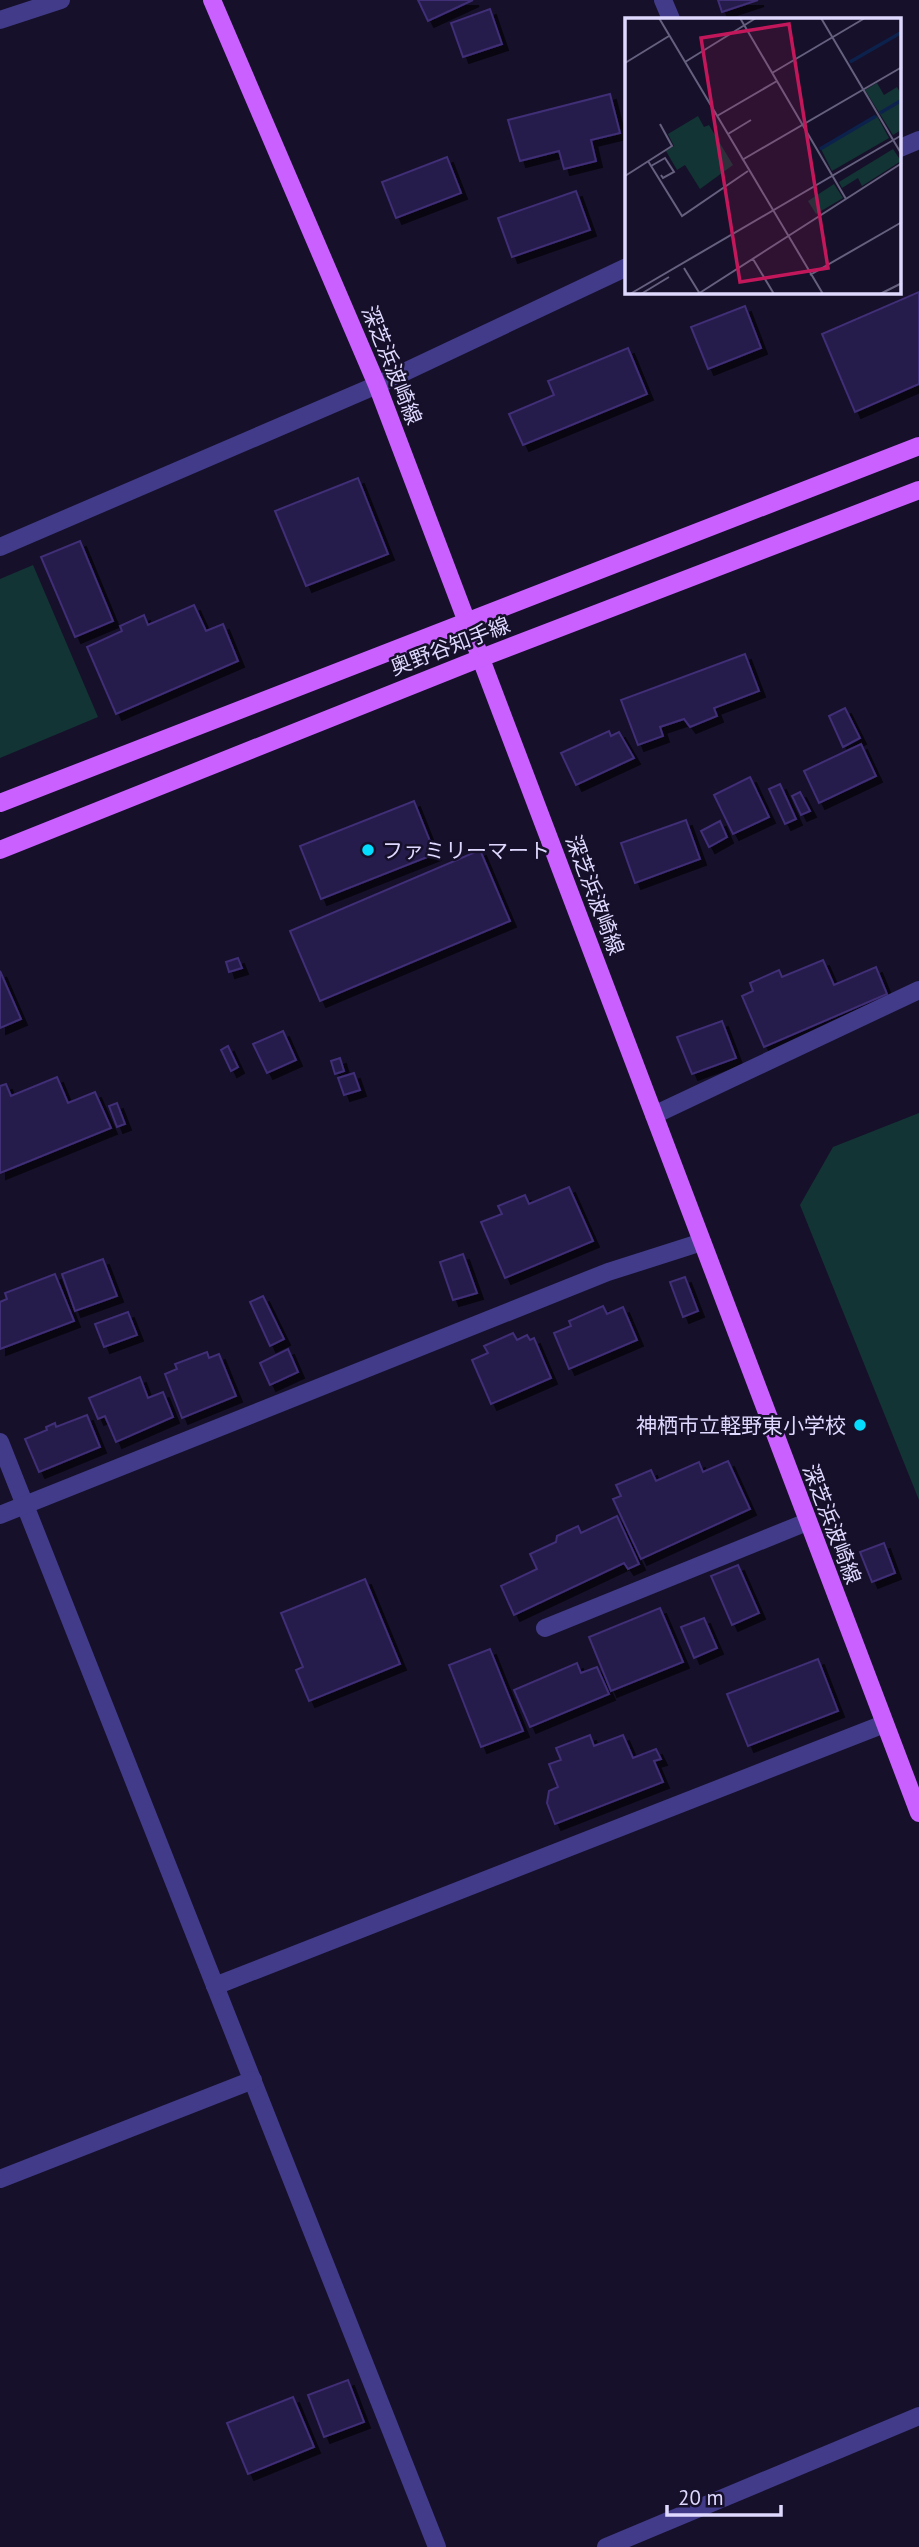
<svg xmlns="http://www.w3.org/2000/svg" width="919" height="2547" viewBox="0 0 919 2547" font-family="'PT Sans','Noto Sans JP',sans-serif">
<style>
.green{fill:#133434}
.building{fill:#271c4b;stroke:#3f2e77;stroke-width:2;filter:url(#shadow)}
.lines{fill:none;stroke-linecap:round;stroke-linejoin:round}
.minor{stroke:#413b89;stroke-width:18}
.major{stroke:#c960ff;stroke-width:18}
.poi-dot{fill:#05ddff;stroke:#16102a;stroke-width:2.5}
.labels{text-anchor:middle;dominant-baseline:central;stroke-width:5;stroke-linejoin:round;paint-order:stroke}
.street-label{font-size:21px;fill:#dfd9ff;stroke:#16102a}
.poi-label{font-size:21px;fill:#dfd9ff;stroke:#16102a;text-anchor:start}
.inset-river{fill:none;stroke:#0c224d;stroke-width:3.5}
.inset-road{fill:none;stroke:#66607f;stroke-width:2}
.view{fill:#c2185b;fill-opacity:0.15;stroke:#c2185b;stroke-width:3.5}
.inset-edge{fill:none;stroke:#dfd9ff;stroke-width:3.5}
</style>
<defs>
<filter id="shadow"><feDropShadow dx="6" dy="6" stdDeviation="0" flood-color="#0009"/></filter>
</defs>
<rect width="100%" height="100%" fill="#16102a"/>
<g class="green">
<polygon points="33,565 98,717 0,758 0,579"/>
<polygon points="919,1113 919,1500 800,1205 833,1147"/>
</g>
<g class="building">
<polygon points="418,0 473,0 428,21"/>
<polygon points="718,0 758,0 722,12"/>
<polygon points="490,9 502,44 463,57 451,23"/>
<polygon points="610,94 620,133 591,140 596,161 564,169 559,151 520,161 508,120"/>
<polygon points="447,157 461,193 396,218 382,182"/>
<polygon points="576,191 590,230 512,257 498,218"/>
<polygon points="919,292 919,384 855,412 822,334"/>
<polygon points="745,306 761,348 708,369 691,327"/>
<polygon points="628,348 647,394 523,445 509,414 554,395 548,381"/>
<polygon points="358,478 388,554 306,586 275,511"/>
<polygon points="80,541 113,621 75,637 41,557"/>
<polygon points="194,605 206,631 223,624 238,661 116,714 87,647 122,631 120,626 144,615 148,625"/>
<polygon points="745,654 759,691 714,708 717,716 690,727 684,719 660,727 663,736 638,745 621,700"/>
<polygon points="845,708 860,738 843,747 829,716"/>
<polygon points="609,731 611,736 619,732 634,758 576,785 561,753"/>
<polygon points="861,744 876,776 819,803 804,771"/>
<polygon points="750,777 769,817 733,834 714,795"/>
<polygon points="780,784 796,819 785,824 769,789"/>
<polygon points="800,792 810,811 801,815 792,796"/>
<polygon points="414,801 435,854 321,899 300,846"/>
<polygon points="686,820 700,859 635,883 621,843"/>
<polygon points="720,821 727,837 709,847 701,831"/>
<polygon points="480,850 510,921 320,1001 290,931"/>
<polygon points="238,958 242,968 229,972 226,962"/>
<polygon points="823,960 834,985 876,967 887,994 764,1047 742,996 753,991 750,983 779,970 782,977"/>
<polygon points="0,971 21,1019 0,1028"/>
<polygon points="722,1021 736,1058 692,1074 677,1037"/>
<polygon points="283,1031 296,1060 267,1073 253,1044"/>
<polygon points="228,1046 238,1067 231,1071 221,1050"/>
<polygon points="340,1058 344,1071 335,1074 331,1061"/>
<polygon points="354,1073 360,1090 344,1095 338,1078"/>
<polygon points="57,1077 68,1103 95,1092 111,1128 0,1173 0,1086 6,1084 11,1096"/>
<polygon points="117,1103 125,1124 117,1127 109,1106"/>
<polygon points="569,1187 593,1241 505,1278 481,1222 502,1214 498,1206 525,1195 529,1204"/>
<polygon points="463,1254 477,1293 453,1300 440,1262"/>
<polygon points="103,1259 117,1296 75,1311 62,1274"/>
<polygon points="55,1274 74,1321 0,1349 0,1302 7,1299 5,1293"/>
<polygon points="685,1277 698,1311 683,1317 670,1282"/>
<polygon points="263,1296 284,1339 270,1346 250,1302"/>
<polygon points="603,1306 607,1314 623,1307 637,1340 569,1369 554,1333 571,1326 569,1321"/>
<polygon points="128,1312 137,1335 104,1347 95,1324"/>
<polygon points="513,1333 517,1340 527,1335 530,1340 534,1338 551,1378 491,1404 472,1360 488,1353 484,1346"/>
<polygon points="288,1349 298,1372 270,1385 260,1363"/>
<polygon points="207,1352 209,1358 219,1354 236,1396 182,1418 165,1374 177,1369 175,1364"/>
<polygon points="140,1377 148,1398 163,1392 173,1417 116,1442 105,1416 98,1419 89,1398"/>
<polygon points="87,1415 100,1447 39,1472 25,1439 47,1430 46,1427 55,1423 56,1427"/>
<polygon points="728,1461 750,1509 641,1559 613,1499 621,1496 616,1485 651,1470 656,1481 699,1462 703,1472"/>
<polygon points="617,1516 639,1564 628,1569 624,1563 514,1615 501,1586 537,1569 530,1554 556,1542 557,1536 578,1526 581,1533"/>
<polygon points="884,1543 895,1573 872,1582 860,1552"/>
<polygon points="738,1565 759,1613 732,1625 711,1576"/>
<polygon points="365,1579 400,1664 309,1701 296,1670 303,1667 281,1613"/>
<polygon points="660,1608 683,1662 611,1691 589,1637"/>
<polygon points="704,1618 717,1648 694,1658 681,1627"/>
<polygon points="490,1649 523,1731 481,1747 449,1665"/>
<polygon points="818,1659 838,1711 748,1746 727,1694"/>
<polygon points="577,1663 581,1673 597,1667 609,1694 530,1727 514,1690"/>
<polygon points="590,1735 594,1746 623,1735 633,1758 656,1749 661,1759 654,1761 663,1782 555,1824 547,1803 549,1791 558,1787 549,1764 561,1760 556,1748"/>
<polygon points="348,2380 364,2422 324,2437 308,2395"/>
<polygon points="293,2397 314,2447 248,2474 227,2423"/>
</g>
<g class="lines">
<g class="minor">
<polyline points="663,0 671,19"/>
<polyline points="0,20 61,0"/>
<polyline points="900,148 919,140"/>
<polyline points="0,547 377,385 627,267"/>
<polyline points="654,1115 919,990"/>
<polyline points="0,1442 437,2547"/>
<polyline points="0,1515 608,1272 702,1242"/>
<polyline points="545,1628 807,1522"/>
<polyline points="215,1986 884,1724"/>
<polyline points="0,2179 253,2080"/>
<polyline points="606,2547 919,2416"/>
</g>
<g class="major">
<polyline points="212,0 377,385 919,1813"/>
<polyline points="0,803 919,446"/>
<polyline points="0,850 481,658 919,490"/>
</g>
</g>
<g class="poi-dot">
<circle cx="368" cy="850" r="7"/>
<circle cx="860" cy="1425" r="7"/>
</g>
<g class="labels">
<g class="street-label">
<text transform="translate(392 365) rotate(68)">深芝浜波崎線</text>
<text transform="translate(450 646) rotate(-21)">奥野谷知手線</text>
<text transform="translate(595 895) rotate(69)">深芝浜波崎線</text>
<text transform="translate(832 1524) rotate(69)">深芝浜波崎線</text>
</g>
<g class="poi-label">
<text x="382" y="850">ファミリーマート</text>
<text x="846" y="1425" text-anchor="end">神栖市立軽野東小学校</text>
</g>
</g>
<g transform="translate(625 18)">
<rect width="276" height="276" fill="#16102a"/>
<path d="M252 65 259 77 272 69 276 76V112L268 117 240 72ZM73 98 79 109 84 107 108 147 75 171 60 147 52 152 41 133 49 128 43 116ZM252 98 264 120 207 153 196 131ZM268 131 276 143 237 168 233 160 217 170 214 164ZM209 166 218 180 191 196 183 183Z" fill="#133434"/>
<path class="inset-river" d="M225 44 277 14M255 95 277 82M195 131 251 98"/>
<path class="inset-road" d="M34 0 198 276M115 0 221 181M196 0 277 137M60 44 131 0M0 45 44 18M147 55 240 0M92 98 152 63M103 116 126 102M117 142 277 49M23 143 57 198 123 153M26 148 40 140 49 154 38 160 36 157M0 158 47 128 35 106M128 241 149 276M59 250 75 276M185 257 277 204M5 276 277 117M16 276 44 259M73 276 277 145M255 276 277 265"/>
<path class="view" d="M164 6 203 250 115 264 76 20Z"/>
<rect width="276" height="276" class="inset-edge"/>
</g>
<path d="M667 2505v10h114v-10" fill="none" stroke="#dfd9ff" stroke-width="3.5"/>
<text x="678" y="2505" font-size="21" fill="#dfd9ff" stroke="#16102a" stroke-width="5" paint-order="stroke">20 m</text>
</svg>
